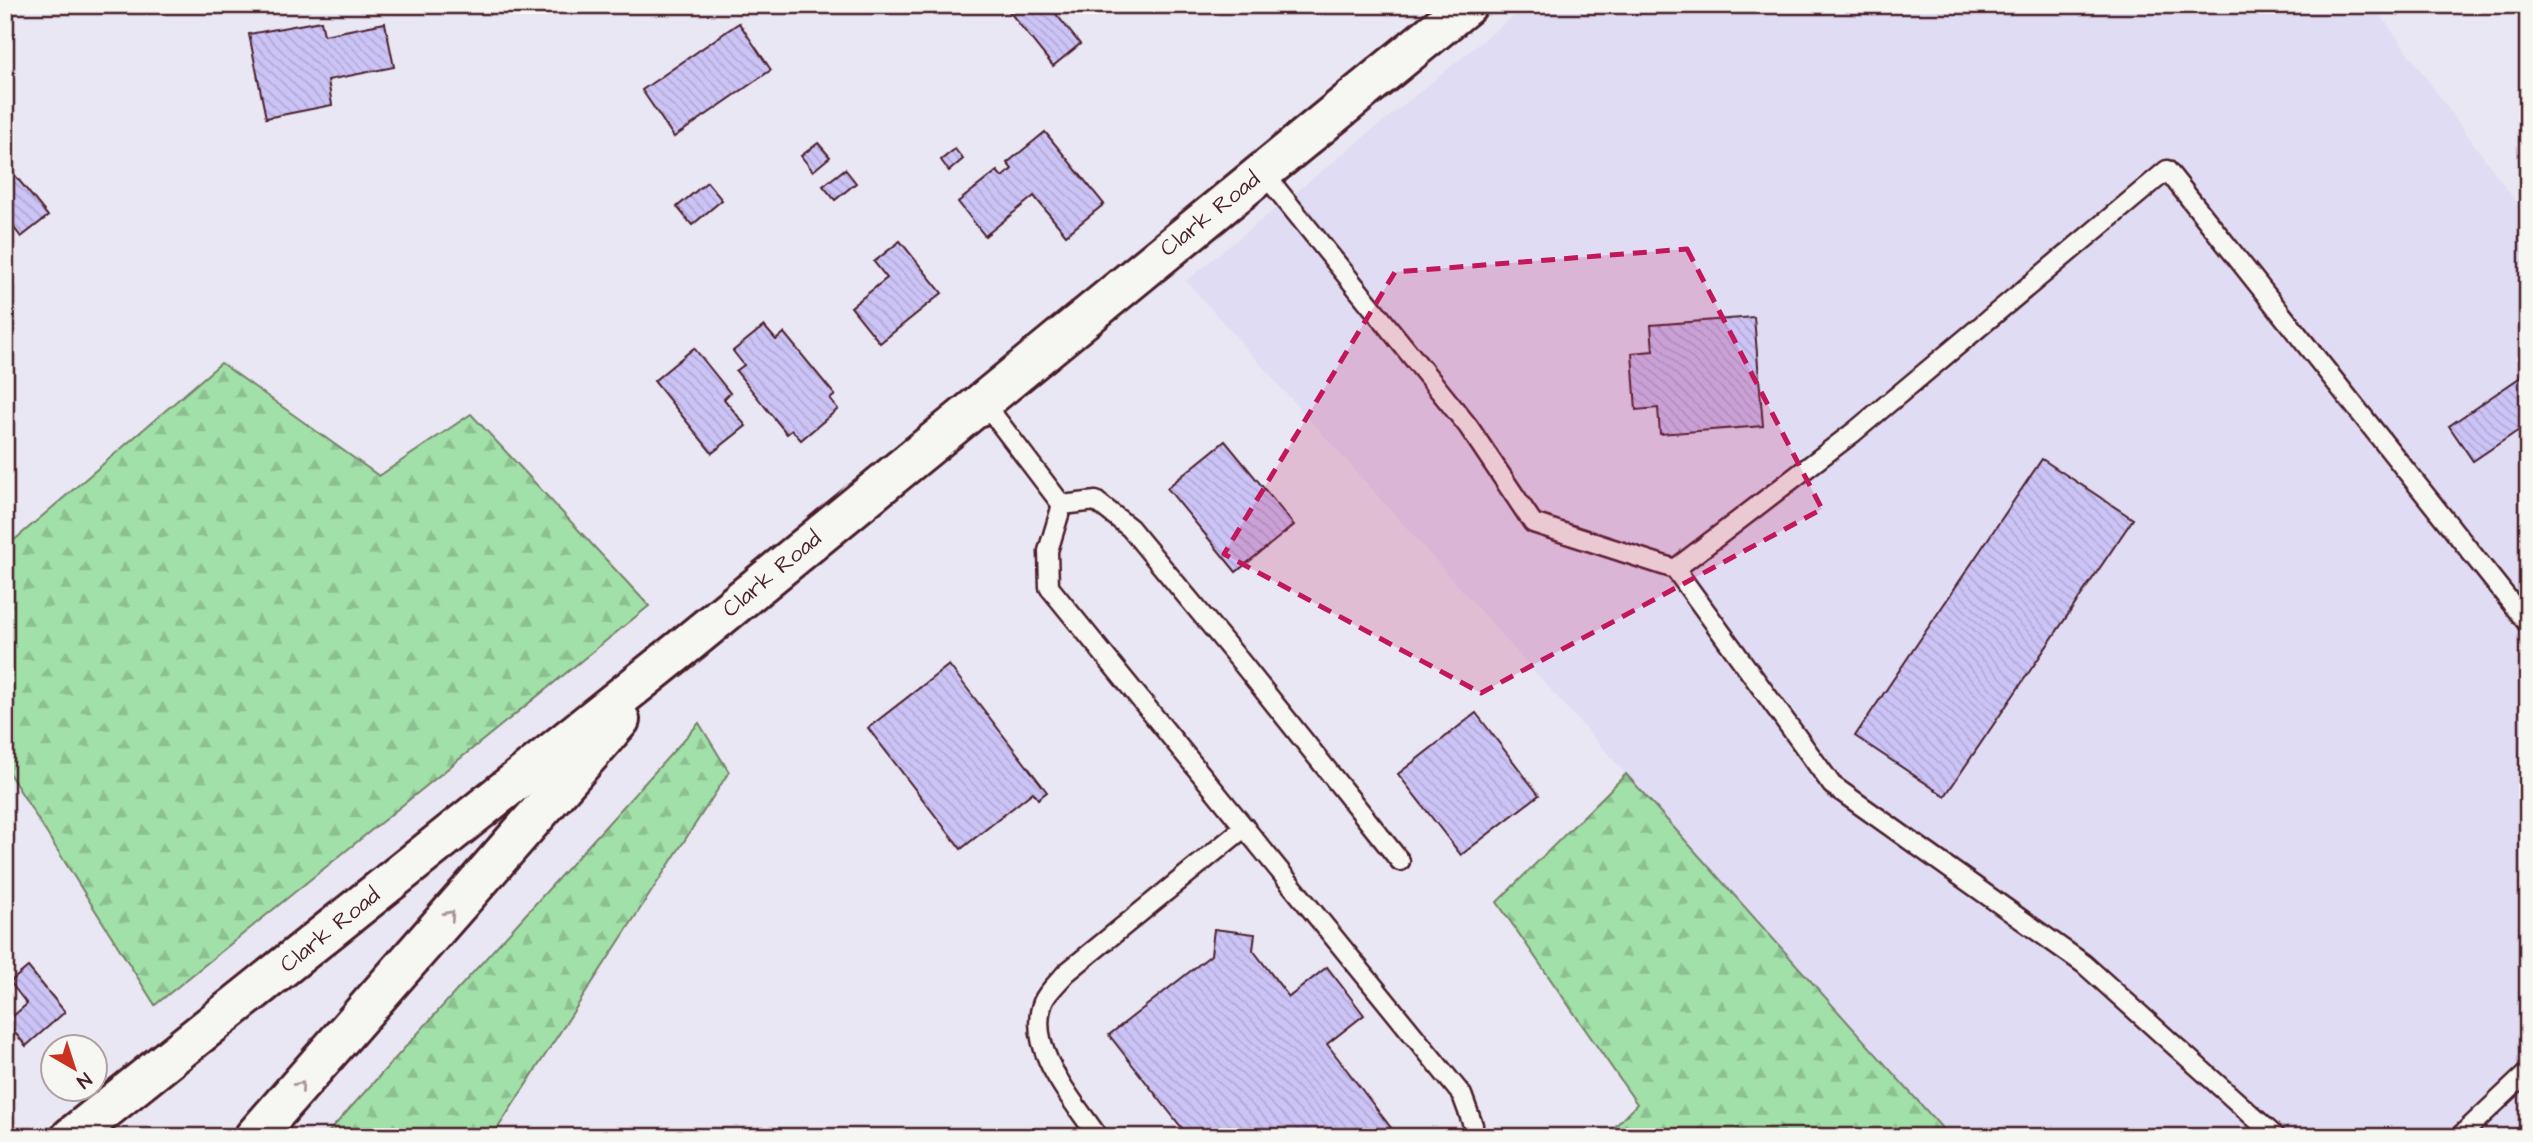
<svg xmlns="http://www.w3.org/2000/svg" width="2533" height="1142" viewBox="0 0 2533 1142" font-family="'Architects Daughter',sans-serif">
<style>
.built{fill:#e0dcf4}
.forest{fill:url(#forest-firs);stroke:#76806a;stroke-width:2}
.building{fill:url(#building-back-hatch);stroke:#4a1f2b;stroke-width:2}
.lines{fill:none;stroke-linecap:round;stroke-linejoin:round}
.lane-casing{stroke:#4a1f2b;stroke-width:23}
.secondary-casing{stroke:#4a1f2b;stroke-width:44}
.lane{stroke:#f6f6f2;stroke-width:18}
.secondary{stroke:#f6f6f2;stroke-width:38}
.oneway{stroke:#a99598}
.marked{fill:#c2185b;fill-opacity:0.2;stroke:#c2185b;stroke-width:5;stroke-dasharray:14 9;stroke-linejoin:round}
.labels{text-anchor:middle;dominant-baseline:central;stroke-width:5;stroke-linejoin:round;paint-order:stroke}
.street-label{font-size:23px;fill:#4a1f2b;stroke:#f6f6f2}
</style>
<defs>
<pattern id="forest-firs" width="22" height="20" patternUnits="userSpaceOnUse" patternTransform="scale(1.75)"><rect width="22" height="20" fill="#a1e0a8"/><path d="M5 1l3.5 6h-7zM16 11l3.5 6h-7z" fill="#8cc091"/></pattern>
<pattern id="building-back-hatch" width="6" height="6" patternUnits="userSpaceOnUse" patternTransform="scale(1.75)"><rect width="6" height="6" fill="#ccc4f6"/><path d="M-1 5l2 2M0 0l6 6M5-1l2 2" fill="none" stroke="#b1a8d3"/></pattern>
</defs>
<rect width="100%" height="100%" fill="#e9e7f3"/>
<filter id="ink" filterUnits="userSpaceOnUse"><feTurbulence type="fractalNoise" baseFrequency=".0143" numOctaves="2"/><feDisplacementMap in="SourceGraphic" scale="14" xChannelSelector="R" yChannelSelector="G"/><feConvolveMatrix kernelMatrix="1 2 1 2 8 2 1 2 1" color-interpolation-filters="sRGB"/></filter>
<g filter="url(#ink)">
<polygon class="built" points="1527,5 2373,5 2528,218 2528,1137 1950,1137 1186,281"/>
<g class="forest">
<polygon points="221,363 379,476 471,414 649,606 155,1005 5,767 5,548"/>
<polygon points="699,723 729,772 492,1137 324,1137"/>
<polygon points="1626,774 1950,1137 1605,1137 1637,1104 1497,902"/>
</g>
<g class="building">
<polygon points="1004,5 1049,5 1080,44 1053,66"/>
<polygon points="321,21 324,35 385,23 394,67 328,80 332,105 266,118 249,34"/>
<polygon points="739,23 771,70 674,137 642,90"/>
<polygon points="1045,132 1104,204 1066,235 1034,196 985,236 958,202 997,171 1002,177 1012,169 1007,163"/>
<polygon points="818,143 830,157 813,171 801,156"/>
<polygon points="955,149 963,159 949,171 941,160"/>
<polygon points="5,163 48,216 21,237 5,216"/>
<polygon points="845,169 856,183 835,200 823,186"/>
<polygon points="707,182 722,200 692,225 677,207"/>
<polygon points="900,241 942,293 880,343 851,307 887,278 874,262"/>
<polygon points="1754,317 1763,426 1660,434 1658,408 1636,410 1632,353 1653,351 1651,325"/>
<polygon points="764,326 776,340 784,333 835,395 830,399 838,409 801,440 792,430 787,434 736,371 744,365 733,351"/>
<polygon points="694,348 730,393 724,399 746,426 712,453 654,381"/>
<polygon points="2528,372 2528,424 2473,461 2449,426"/>
<polygon points="1225,441 1294,525 1236,572 1167,488"/>
<polygon points="2042,459 2133,519 1945,796 1855,736"/>
<polygon points="949,665 1047,792 1038,799 1033,792 961,849 868,728"/>
<polygon points="1476,713 1539,795 1461,855 1398,774"/>
<polygon points="1214,929 1255,934 1253,950 1289,997 1327,967 1364,1015 1327,1044 1398,1137 1189,1137 1109,1035 1211,955"/>
<polygon points="28,967 65,1012 26,1046 6,1022 27,1004 10,982"/>
</g>
<g class="lines">
<defs>
<g id="lane">
<polyline points="1262,171 1468,426 1533,523 1675,569 1832,785 2084,964 2276,1137"/>
<polyline points="982,400 1062,505 1096,501 1130,528 1241,662 1400,861"/>
<polyline points="1062,505 1048,551 1049,587 1462,1095 1473,1125 1472,1137"/>
<polyline points="1675,569 1854,432 2167,170 2528,624"/>
<path d="M1098 1137C1074 1101 1025 1048 1043 1002 1047 992 1059 982 1066 973L1245 827"/>
<polyline points="2459,1137 2528,1072"/>
</g>
<g id="secondary">
<polyline points="71,1137 681,649 1467,5"/>
<polyline points="254,1137 620,720"/>
</g>
</defs>
<use href="#lane" class="lane-casing"/>
<use href="#secondary" class="secondary-casing"/>
<use href="#lane" class="lane"/>
<use href="#secondary" class="secondary"/>
</g>
<defs><path id="oneway-chevron" d="M-2-3.5L2.5 0L-2 3.5" fill="none" stroke-width="1.6" stroke-linecap="round" stroke-linejoin="round" transform="scale(1.75)"/></defs>
<g class="oneway">
<use href="#oneway-chevron" transform="translate(450 915) rotate(-49)"/>
<use href="#oneway-chevron" transform="translate(300 1086) rotate(-49)"/>
</g>
</g>
<path class="marked" d="M1687 249 1822 509 1481 693 1224 554 1395 272Z"/>
<g class="labels">
<g class="street-label">
<text transform="translate(1210 214) rotate(-39)">Clark Road</text>
<text transform="translate(772 574) rotate(-40)">Clark Road</text>
<text transform="translate(330 930) rotate(-39)">Clark Road</text>
</g>
</g>
<rect width="2533" height="1142" fill="none" stroke="#f6f6f2" stroke-width="28"/>
<rect x="14" y="14" width="2505" height="1114" fill="none" stroke="#4a1f2b" stroke-width="2.5" filter="url(#ink)"/>
<g transform="translate(74 1068) rotate(141)"><circle r="33" fill="#f6f6f2" stroke="#b1a0a2" stroke-width="2"/>
<path d="M0-5L12 26L0 18L-12 26Z" fill="#c8321e"/>
<text y="-10" font-size="19" font-weight="bold" text-anchor="middle" fill="#4a1f2b">N</text>
</g>
</svg>
